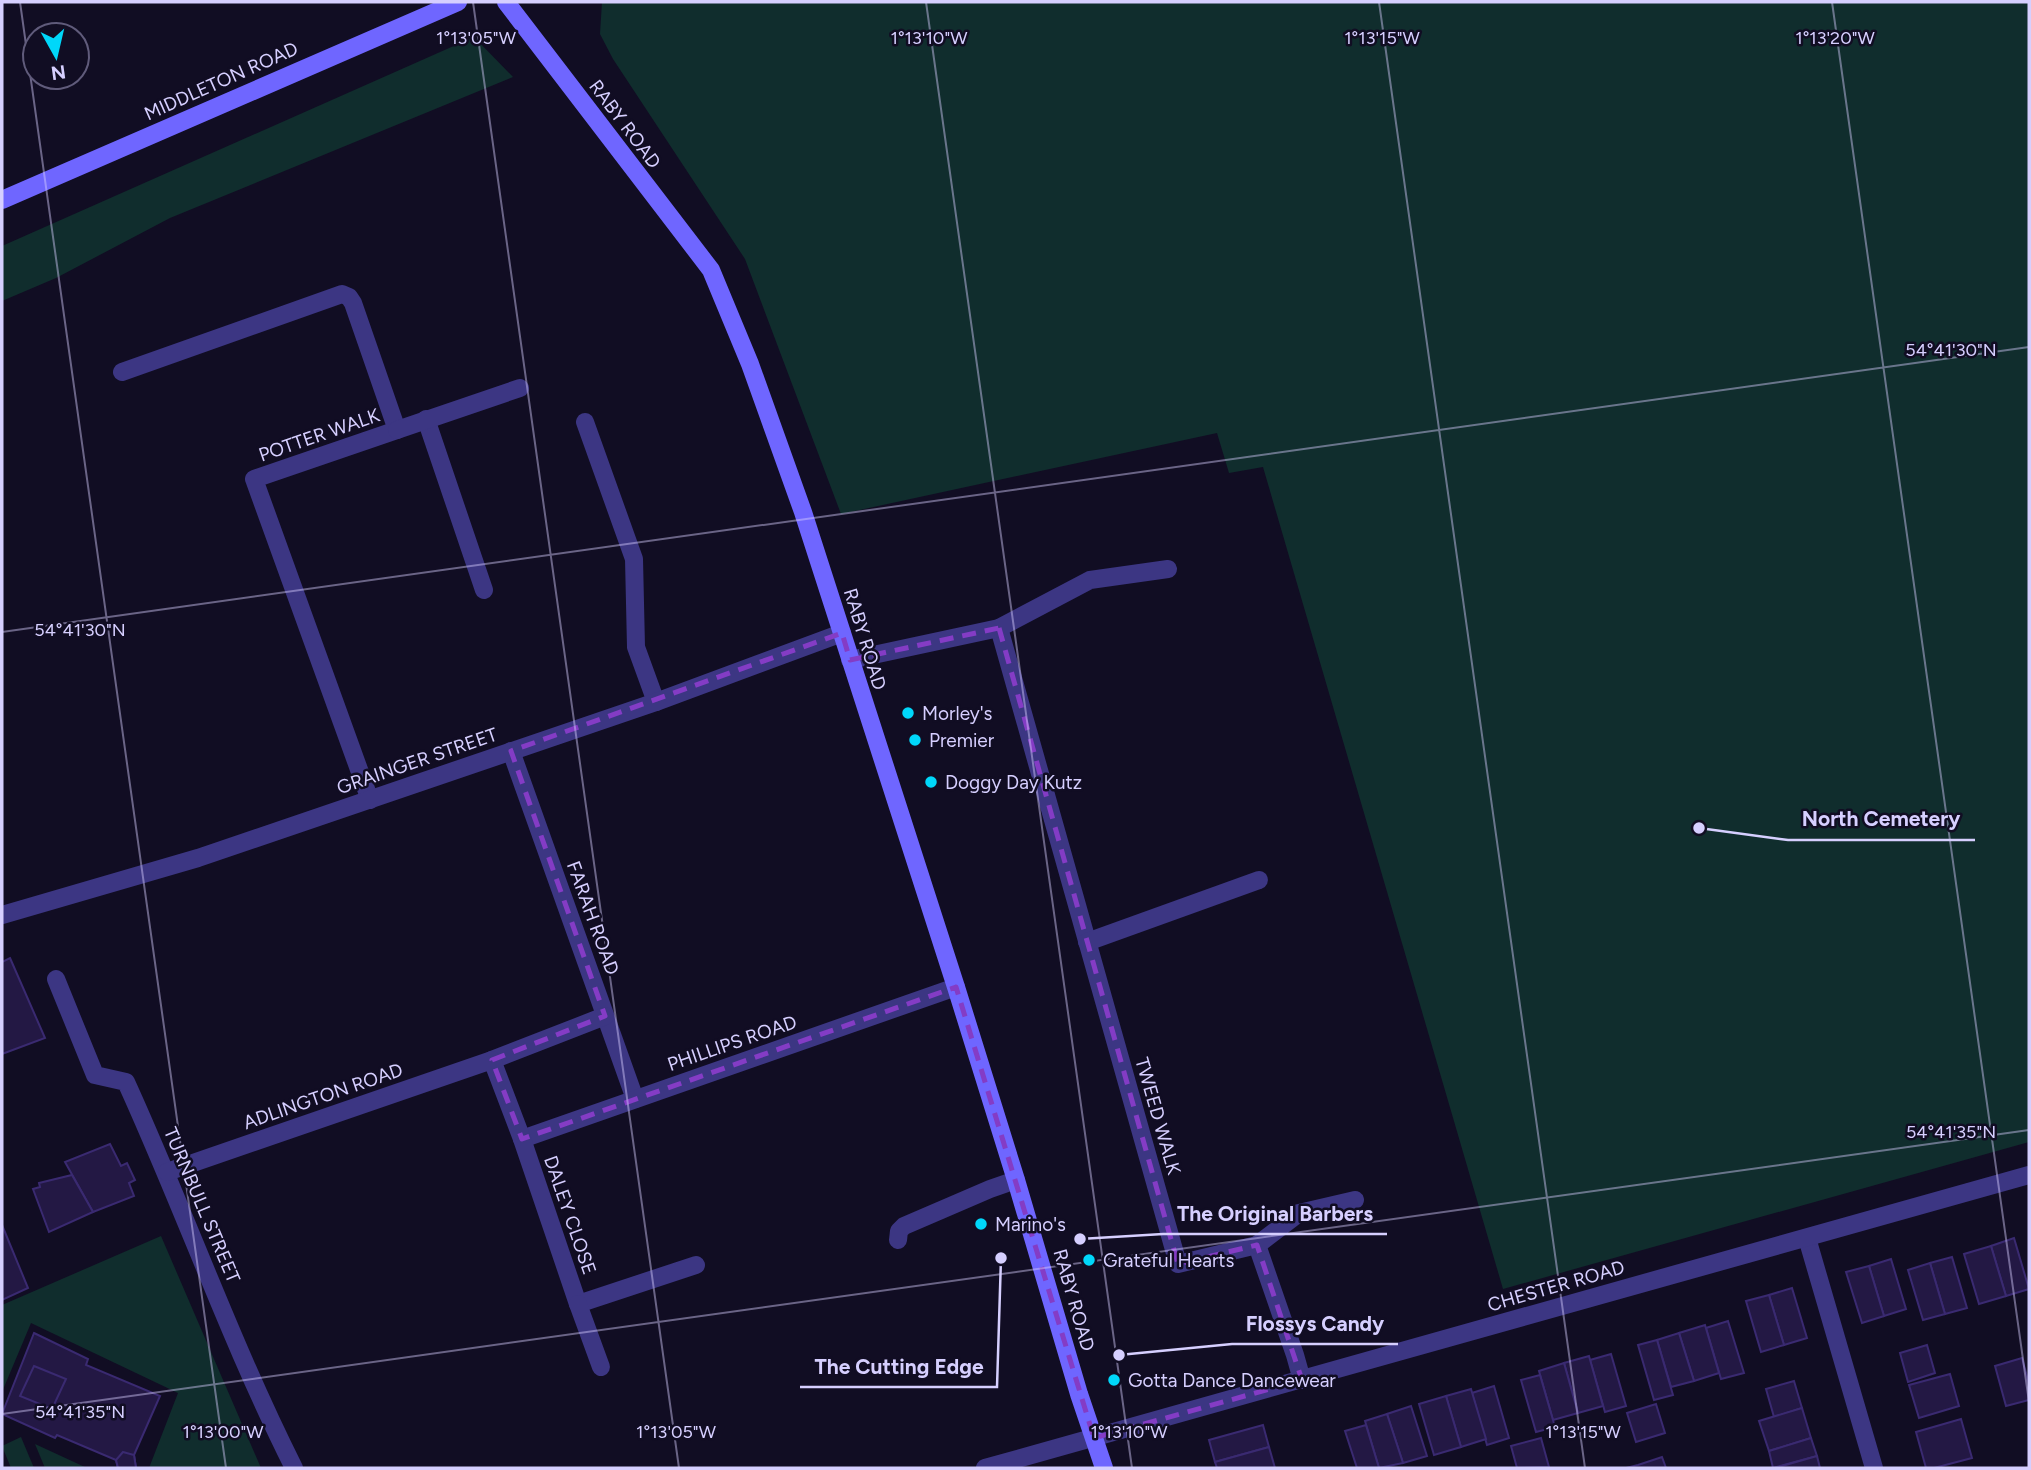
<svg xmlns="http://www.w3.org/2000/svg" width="2031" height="1470" viewBox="0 0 2031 1470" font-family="Figtree,sans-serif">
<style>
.green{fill:#102d2d}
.building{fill:#231844;stroke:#3a2a71;stroke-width:2}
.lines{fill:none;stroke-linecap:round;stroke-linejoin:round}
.street{stroke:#3c3683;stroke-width:18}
.secondary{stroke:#6f66ff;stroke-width:18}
.marked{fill:none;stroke:#843cc5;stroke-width:5;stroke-dasharray:14 9;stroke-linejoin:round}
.ticks{fill:none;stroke:#d6cfff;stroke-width:2;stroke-opacity:0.45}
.poi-dot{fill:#00d7fa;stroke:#110d23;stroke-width:2.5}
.labels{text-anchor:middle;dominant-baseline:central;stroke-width:5;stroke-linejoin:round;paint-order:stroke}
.street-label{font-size:19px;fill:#d6cfff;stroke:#110d23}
.poi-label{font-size:19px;fill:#d6cfff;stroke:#110d23;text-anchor:start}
.ticks-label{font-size:18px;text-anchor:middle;fill:#d6cfff;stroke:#110d23;stroke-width:5;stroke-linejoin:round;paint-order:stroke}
.leader{fill:none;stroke:#d6cfff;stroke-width:2.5}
.callout-dot{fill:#d6cfff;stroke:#110d23;stroke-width:2.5}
.callout-label{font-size:21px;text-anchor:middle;font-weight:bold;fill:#d6cfff;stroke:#110d23;stroke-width:5;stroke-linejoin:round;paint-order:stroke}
</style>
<rect width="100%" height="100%" fill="#110d23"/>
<g class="green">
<polygon points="602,2 2029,2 2029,1142 1503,1289 1263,467 1229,473 1217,433 841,514 745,259 613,59 600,34"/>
<polygon points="474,37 513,77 170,218 56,278 2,301 2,246"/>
<polygon points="161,1236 261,1468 149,1468 178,1393 31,1323 2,1392 2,1305"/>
<polygon points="21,1437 34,1468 11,1468 2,1446"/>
<polygon points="35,1444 87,1468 45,1468"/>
</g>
<g class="building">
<polygon points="10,958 45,1038 2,1054 2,962"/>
<polygon points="110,1144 121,1166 127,1163 135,1180 129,1183 134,1196 93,1212 65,1162"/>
<polygon points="72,1175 93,1212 49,1232 33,1189 40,1187 39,1183"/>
<polygon points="2,1225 28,1288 2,1300"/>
<polygon points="2014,1238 2029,1289 2006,1296 1991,1246"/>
<polygon points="1991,1246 2006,1296 1979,1304 1964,1254"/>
<polygon points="1952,1257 1967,1308 1945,1314 1930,1263"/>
<polygon points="1891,1259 1906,1309 1884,1316 1869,1266"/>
<polygon points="1930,1263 1945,1314 1923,1320 1908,1270"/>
<polygon points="1869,1266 1884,1316 1862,1323 1846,1272"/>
<polygon points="1792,1288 1807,1338 1784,1345 1769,1295"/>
<polygon points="1769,1295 1784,1345 1761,1352 1746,1301"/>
<polygon points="1728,1321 1744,1373 1721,1379 1706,1328"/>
<polygon points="1705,1325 1719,1373 1694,1381 1679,1333"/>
<polygon points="34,1333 88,1359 86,1365 160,1396 134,1455 136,1468 118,1468 116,1460 57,1435 55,1438 2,1414"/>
<polygon points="1679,1333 1694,1381 1671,1387 1657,1340"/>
<polygon points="1657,1340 1673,1395 1654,1400 1638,1345"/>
<polygon points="1927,1345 1935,1373 1908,1382 1900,1353"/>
<polygon points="1611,1354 1626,1406 1605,1412 1590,1360"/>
<polygon points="1589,1356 1603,1406 1578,1413 1564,1363"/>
<polygon points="2022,1358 2029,1384 2029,1400 2006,1406 1995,1366"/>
<polygon points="1564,1363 1578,1413 1553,1420 1539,1371"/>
<polygon points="34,1366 66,1379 52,1409 20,1396"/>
<polygon points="1950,1374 1959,1406 1919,1418 1909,1385"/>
<polygon points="1540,1375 1555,1427 1536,1432 1521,1380"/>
<polygon points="1794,1381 1802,1408 1774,1417 1766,1389"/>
<polygon points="1494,1386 1509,1438 1487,1445 1472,1393"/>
<polygon points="1471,1389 1486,1439 1461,1447 1446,1396"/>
<polygon points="1446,1396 1461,1447 1434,1455 1419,1404"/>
<polygon points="1656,1404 1665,1433 1636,1442 1627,1413"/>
<polygon points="1411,1406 1427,1456 1403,1463 1387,1414"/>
<polygon points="1802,1408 1811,1438 1769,1451 1759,1421"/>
<polygon points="1387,1414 1403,1463 1379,1468 1365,1421"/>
<polygon points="1961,1419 1972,1458 1934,1468 1926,1468 1916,1432"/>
<polygon points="1263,1425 1269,1447 1215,1462 1209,1440"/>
<polygon points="1366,1425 1379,1468 1357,1468 1345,1431"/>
<polygon points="1541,1438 1549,1467 1517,1468 1511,1446"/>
<polygon points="1811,1438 1817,1456 1773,1468 1769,1451"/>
<polygon points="1269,1447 1275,1468 1217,1468 1215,1462"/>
<polygon points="123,1452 134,1455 136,1468 118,1468 116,1460"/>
<polygon points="1817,1456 1820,1468 1775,1468"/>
<polygon points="1662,1457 1666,1468 1626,1468 1638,1465"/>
</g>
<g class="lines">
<g class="street">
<polyline points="122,372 342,294 349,297 353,303 397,430 254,479 370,800"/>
<polyline points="426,419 484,590"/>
<polyline points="585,422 634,559 636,647 656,702"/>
<polyline points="397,430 520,388"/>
<polyline points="999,628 1178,1264 1257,1245 1295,1355 1302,1380"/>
<polyline points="850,660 999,628 1090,580 1168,569"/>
<polyline points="511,751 635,1099"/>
<polyline points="2,915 198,858 656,702 842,633"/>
<polyline points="1087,942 1259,880"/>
<path d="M56 979 95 1075 126 1082C184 1209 231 1343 294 1468"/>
<polyline points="492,1060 605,1016"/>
<polyline points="522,1139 956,987"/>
<polyline points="167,1172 492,1060 522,1139 578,1304 696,1265"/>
<polyline points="1807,1238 1874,1468"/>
<polyline points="898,1240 899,1231 904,1226 990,1189 1016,1180"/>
<polyline points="1257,1245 1299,1213 1355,1200"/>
<polyline points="578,1304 601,1367"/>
<polyline points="985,1468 2029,1175"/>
</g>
<g class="secondary">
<polyline points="506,2 711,270 750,364 803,512 956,987 1016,1180 1079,1394 1104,1468"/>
<polyline points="2,200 458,2"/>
</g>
</g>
<path class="marked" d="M999 628 1178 1264 1257 1245 1302 1380 1094 1438 956 987 522 1139 492 1060 605 1016 511 751 842 633 850 660Z"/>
<path class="ticks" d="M20 2 226 1468M473 2 679 1468M926 2 1132 1468M1379 2 1585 1468M1832 2 2029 1402M2 632 2029 347M2 1414 2029 1130"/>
<g class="poi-dot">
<circle cx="908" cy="713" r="7"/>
<circle cx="915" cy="740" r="7"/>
<circle cx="931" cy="782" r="7"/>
<circle cx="981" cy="1224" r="7"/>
<circle cx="1089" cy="1260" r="7"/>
<circle cx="1114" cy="1380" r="7"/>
</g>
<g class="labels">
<g class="street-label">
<text transform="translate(221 81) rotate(-24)">MIDDLETON ROAD</text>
<text transform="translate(625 124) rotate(53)">RABY ROAD</text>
<text transform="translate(319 435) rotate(-19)">POTTER WALK</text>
<text transform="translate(865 639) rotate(73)">RABY ROAD</text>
<text transform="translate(417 761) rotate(-19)">GRAINGER STREET</text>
<text transform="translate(593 918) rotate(70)">FARAH ROAD</text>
<text transform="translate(732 1043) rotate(-19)">PHILLIPS ROAD</text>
<text transform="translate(323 1096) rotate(-19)">ADLINGTON ROAD</text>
<text transform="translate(1158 1116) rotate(74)">TWEED WALK</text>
<text transform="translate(202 1205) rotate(67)">TURNBULL STREET</text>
<text transform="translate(570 1215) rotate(71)">DALEY CLOSE</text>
<text transform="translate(1556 1286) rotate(-16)">CHESTER ROAD</text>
<text transform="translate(1074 1300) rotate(74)">RABY ROAD</text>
</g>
<g class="poi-label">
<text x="922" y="713">Morley's</text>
<text x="929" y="740">Premier</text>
<text x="945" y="782">Doggy Day Kutz</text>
<text x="995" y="1224">Marino's</text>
<text x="1103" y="1260">Grateful Hearts</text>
<text x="1128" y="1380">Gotta Dance Dancewear</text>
</g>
</g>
<g class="ticks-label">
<text x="476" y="44">1°13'05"W</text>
<text x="929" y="44">1°13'10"W</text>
<text x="1382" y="44">1°13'15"W</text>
<text x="1835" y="44">1°13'20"W</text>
<text x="1951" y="356">54°41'30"N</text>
<text x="80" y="636">54°41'30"N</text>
<text x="1951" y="1138">54°41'35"N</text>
<text x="80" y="1418">54°41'35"N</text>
<text x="223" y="1438">1°13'00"W</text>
<text x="676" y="1438">1°13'05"W</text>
<text x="1129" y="1438">1°13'10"W</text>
<text x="1583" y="1438">1°13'15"W</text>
</g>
<path class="leader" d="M1699 828L1788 840H1975M1080 1239L1163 1234H1387M1119 1355L1232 1344H1398M1001 1258L997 1387H800"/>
<g class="callout-dot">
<circle cx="1699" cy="828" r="7"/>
<circle cx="1080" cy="1239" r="7"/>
<circle cx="1119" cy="1355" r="7"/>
<circle cx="1001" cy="1258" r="7"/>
</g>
<g class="callout-label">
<text x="1881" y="826">North Cemetery</text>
<text x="1275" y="1221">The Original Barbers</text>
<text x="1315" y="1331">Flossys Candy</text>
<text x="899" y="1374">The Cutting Edge</text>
</g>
<rect width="2031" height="1470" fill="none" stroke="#d6cfff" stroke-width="7"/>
<g transform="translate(56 56) rotate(172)"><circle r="33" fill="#110d23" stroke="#605b7b" stroke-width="2"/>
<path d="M0-5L12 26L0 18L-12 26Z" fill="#00d7fa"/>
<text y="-10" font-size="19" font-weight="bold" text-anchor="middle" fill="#d6cfff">N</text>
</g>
</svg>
